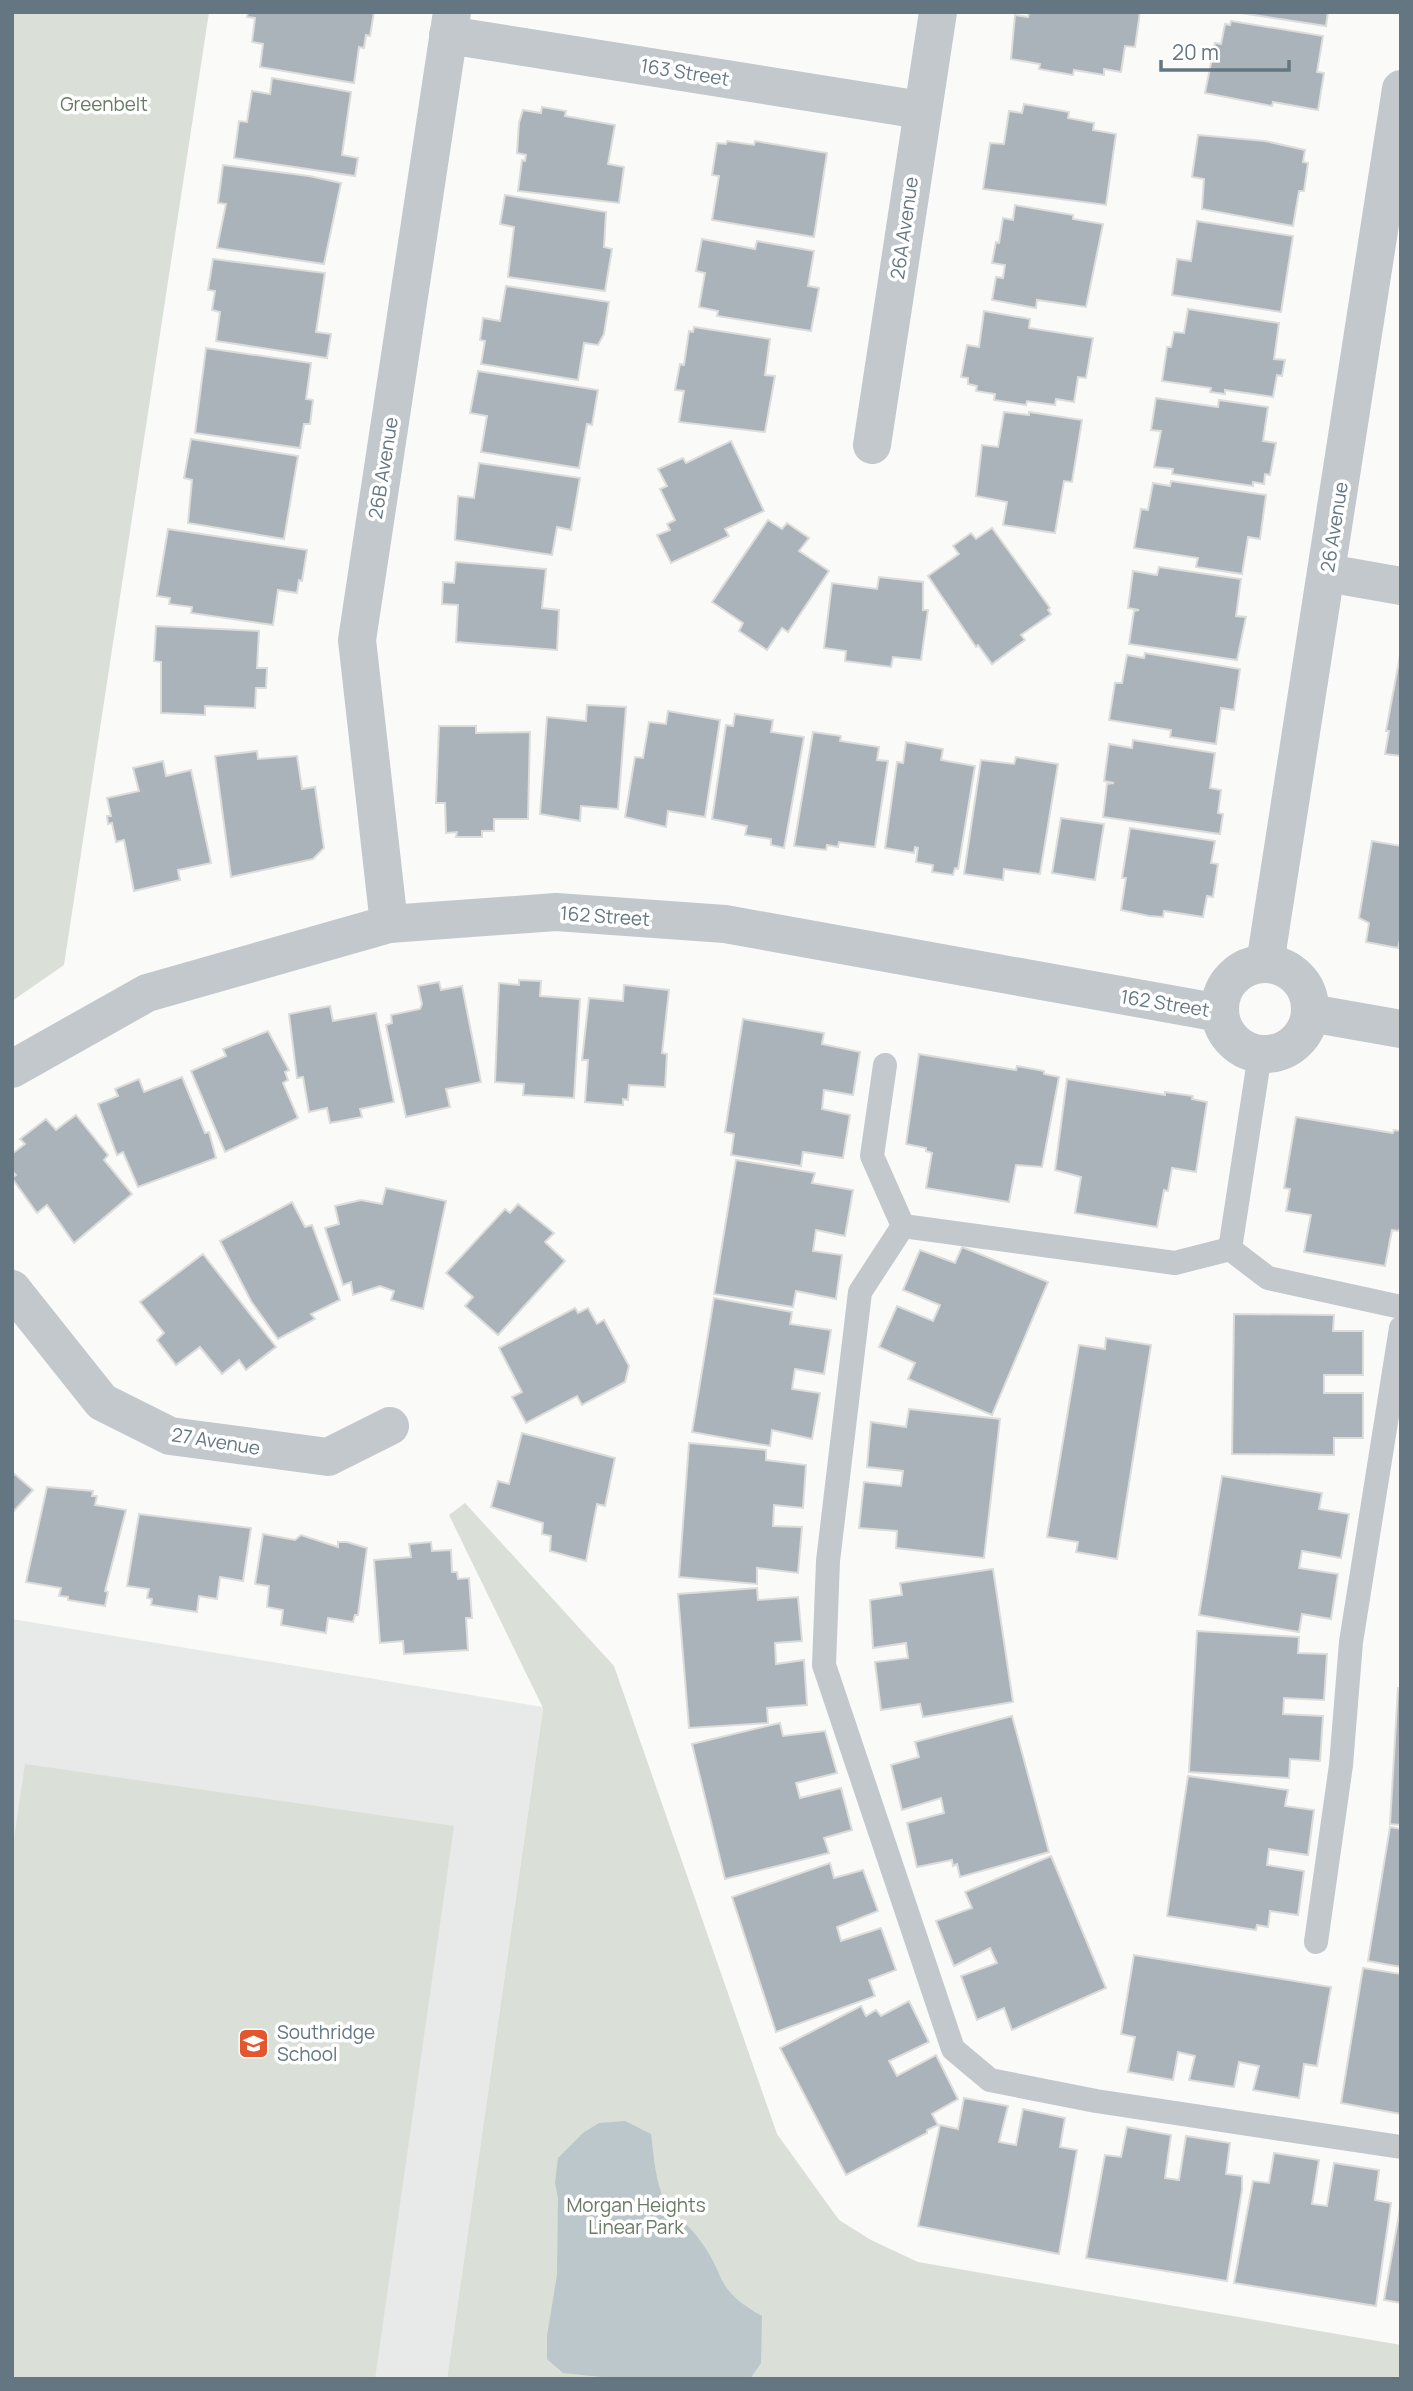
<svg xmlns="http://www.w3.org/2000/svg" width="1413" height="2391" viewBox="0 0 1413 2391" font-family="Manrope,sans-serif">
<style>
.built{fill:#e8e9e9}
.green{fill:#dadfd7}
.water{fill:#bbc7cb}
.building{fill:#aab3b9;stroke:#dcdcda;stroke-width:2}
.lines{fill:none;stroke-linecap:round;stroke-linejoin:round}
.service{stroke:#c3c8cc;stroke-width:24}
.minor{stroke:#c3c8cc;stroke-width:38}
.labels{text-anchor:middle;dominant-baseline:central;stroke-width:7;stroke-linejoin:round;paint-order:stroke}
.street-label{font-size:19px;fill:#657683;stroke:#fff}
.park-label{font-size:19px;fill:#687a64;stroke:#fff}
.poi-label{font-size:19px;fill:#657683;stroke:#fff;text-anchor:start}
</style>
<rect width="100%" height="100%" fill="#fafaf8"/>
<polygon class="built" points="12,1619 543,1707 447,2379 12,2379"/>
<g class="green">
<polygon points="12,12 209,12 64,965 12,1001"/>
<polygon points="465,1503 614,1666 777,2134 839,2220 871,2240 918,2262 1401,2345 1401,2379 447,2379 543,1708 449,1515"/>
<polygon points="25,1764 454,1826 375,2379 12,2379 12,1852"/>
</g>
<path class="water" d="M625 2121 651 2134C654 2157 655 2183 666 2203 675 2216 690 2226 699 2239 728 2277 712 2288 762 2316L761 2363 750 2379H621L563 2373 547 2359V2336L557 2275 558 2198 555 2183 558 2158 583 2133 599 2123Z"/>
<g class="building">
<polygon points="248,12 374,12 370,36 366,35 364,48 359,47 354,83 260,67 263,44 252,42 255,18 247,17"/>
<polygon points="1029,12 1140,12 1135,47 1125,46 1121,72 1104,69 1104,75 1074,70 1073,75 1039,69 1040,64 1011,59 1015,15 1028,17"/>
<polygon points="1234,12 1328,12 1326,26"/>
<polygon points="1231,21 1323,36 1317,72 1324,73 1318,110 1273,102 1272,106 1205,93 1215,43 1221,44 1225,24 1230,25"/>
<polygon points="272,78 351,92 342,155 358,158 355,176 234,158 239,121 247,122 252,91 270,94"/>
<polygon points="1024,104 1069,112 1068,118 1094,123 1093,130 1116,134 1106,205 983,189 990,143 1004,144 1009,111 1022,113"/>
<polygon points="542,107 566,111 565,116 615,125 608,164 624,167 619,203 518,191 522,160 525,161 526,155 517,153 519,123 523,110 541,113"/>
<polygon points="1198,135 1265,141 1305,150 1303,162 1308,163 1304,191 1299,191 1293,226 1202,209 1204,179 1192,177"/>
<polygon points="727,141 754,145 755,141 827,153 814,237 712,220 719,176 712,175 717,143 726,144"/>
<polygon points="223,165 309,176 341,183 324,264 217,248 226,204 218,203"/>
<polygon points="505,195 606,212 604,247 612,249 605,291 508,277 514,227 500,224"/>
<polygon points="1015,205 1073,215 1073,219 1103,224 1086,307 1037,300 1036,308 992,300 996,277 1003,278 1005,265 992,263 996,242 999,243 1003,218 1013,220"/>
<polygon points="1197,221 1293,236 1281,312 1172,295 1177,259 1191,261"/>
<polygon points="702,239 755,249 757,241 814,251 808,286 819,288 811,331 717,316 718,311 699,307 705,273 696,271"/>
<polygon points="213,259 325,273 316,332 331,334 327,358 216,341 220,312 212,310 215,291 208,290"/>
<polygon points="506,286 609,302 604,334 598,345 584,343 578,380 481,364 485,341 480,340 483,318 500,321"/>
<polygon points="1188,309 1279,323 1274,359 1285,360 1282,376 1277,375 1273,397 1225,390 1225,394 1210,392 1211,388 1162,381 1167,347 1171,347 1174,332 1184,333"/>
<polygon points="984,311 1030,319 1029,328 1093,338 1086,378 1078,377 1074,402 1056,399 1055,405 1027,401 1026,405 994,400 995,394 976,391 977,386 968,384 968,378 961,377 967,345 979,347"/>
<polygon points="694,327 770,339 765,375 775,376 765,432 679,422 684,391 675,390 680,364 684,365 689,331 693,332"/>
<polygon points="206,348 311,363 306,399 313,400 310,424 304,424 300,448 195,433"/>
<polygon points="478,371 598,390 592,425 587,424 579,468 481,452 487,416 470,413"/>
<polygon points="1156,398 1218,407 1219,400 1268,407 1263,441 1276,443 1270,475 1265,474 1264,484 1253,482 1253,486 1172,474 1173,469 1154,467 1161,431 1151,430"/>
<polygon points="1004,412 1029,415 1029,412 1082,420 1072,482 1064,481 1055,533 1003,525 1007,502 976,496 982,445 998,447"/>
<polygon points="191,439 298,456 284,539 188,523 192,480 184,478"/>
<polygon points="731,441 764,511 725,529 729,536 671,563 657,535 670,530 667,524 675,520 660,489 667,486 658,469 683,458 686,463"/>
<polygon points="479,463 580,478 571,530 557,527 552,555 455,540 458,496 474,498"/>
<polygon points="1171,481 1266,495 1260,539 1248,537 1242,574 1196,567 1198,558 1134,548 1141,509 1148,510 1153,483 1170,486"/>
<polygon points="768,520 782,529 787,523 809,538 799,551 829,571 788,632 782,628 767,650 739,631 743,623 712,602"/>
<polygon points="992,528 1050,608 1048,610 1051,614 1021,635 1025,640 992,664 978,645 976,647 928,576 959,554 953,546 971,533 976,539"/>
<polygon points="168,529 307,550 302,581 299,580 297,593 278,590 273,625 191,613 192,607 169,604 170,598 157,596"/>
<polygon points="456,562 546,569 542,608 559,610 557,650 456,642 458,605 442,604 443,582 454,583"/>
<polygon points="1159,567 1241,579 1236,616 1246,617 1237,660 1129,644 1134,611 1139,610 1128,608 1133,571 1157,575"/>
<polygon points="879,577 923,582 923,610 928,610 921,660 893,657 891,667 845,661 846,651 824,648 832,583 877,589"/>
<polygon points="156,626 259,631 257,668 267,668 266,688 256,688 255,708 205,706 205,715 161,713 161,662 154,661"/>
<polygon points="1401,650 1401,756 1385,754 1389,731 1386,731"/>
<polygon points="1145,653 1240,669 1234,710 1221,708 1216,744 1170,737 1171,730 1109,720 1115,683 1122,683 1127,655 1144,658"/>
<polygon points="587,705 626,707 618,809 581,806 580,821 540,814 547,717 586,721"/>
<polygon points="668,711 720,720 705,817 668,811 666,827 625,817 635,757 643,758 649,722 666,724"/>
<polygon points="735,714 773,720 771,732 804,737 784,848 771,845 771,839 745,835 747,826 712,819 726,725 733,726"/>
<polygon points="439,726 476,726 476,733 530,732 528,819 494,819 494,831 482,831 482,837 456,837 457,832 446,833 445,803 436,803"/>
<polygon points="813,732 841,736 840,741 879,747 877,760 888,761 875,847 839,842 838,847 827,845 826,850 794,846"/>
<polygon points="1133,740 1215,753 1210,788 1221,790 1218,813 1223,814 1220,834 1103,817 1107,784 1114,783 1104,781 1109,744 1132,748"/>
<polygon points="906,742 943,749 941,760 975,766 958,869 955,868 953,875 932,872 933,865 916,862 918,848 915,847 914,853 885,848 897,762 903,763"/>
<polygon points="257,751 258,759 297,756 302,789 315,787 324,848 313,859 231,877 215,756"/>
<polygon points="1016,757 1058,764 1040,874 1004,869 1003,880 964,874 981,760 1014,764"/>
<polygon points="163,761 166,776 191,770 211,863 178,870 180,880 134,891 124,840 116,842 112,823 108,824 107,816 111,816 107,798 139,791 133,768"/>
<polygon points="1061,818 1104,824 1095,880 1052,873"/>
<polygon points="1130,828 1215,841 1211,863 1218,864 1213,897 1207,896 1203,917 1164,911 1163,917 1149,916 1121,910 1126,878 1122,878"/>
<polygon points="1372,841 1401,846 1401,936 1398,948 1366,942 1369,923 1359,918"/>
<polygon points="519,980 541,981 540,996 580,999 574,1098 523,1095 524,1084 495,1082 499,983 519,985"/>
<polygon points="439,982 441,990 462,986 481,1082 446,1089 450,1107 406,1117 386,1025 392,1023 391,1015 420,1009 422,1004 418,986"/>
<polygon points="624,985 669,990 662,1053 667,1054 665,1087 629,1085 628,1100 623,1099 623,1105 585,1102 588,1060 582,1060 589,998 623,1001"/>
<polygon points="330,1006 333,1021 376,1013 394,1102 360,1109 362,1117 330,1123 327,1108 309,1112 303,1077 297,1078 289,1014"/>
<polygon points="743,1019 824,1033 822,1044 860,1052 853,1095 824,1090 822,1109 850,1115 843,1158 803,1152 801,1166 731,1155 734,1134 725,1132"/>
<polygon points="268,1031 289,1070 285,1072 288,1080 283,1083 298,1118 225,1152 191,1071 226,1056 223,1049"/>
<polygon points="919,1054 1016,1070 1017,1066 1044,1071 1044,1074 1059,1077 1042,1167 1016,1165 1009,1202 926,1188 932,1153 926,1151 926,1148 906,1144"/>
<polygon points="182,1077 205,1133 209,1132 216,1158 138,1187 123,1152 117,1155 98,1104 118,1096 115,1089 139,1079 144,1092"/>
<polygon points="1067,1079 1165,1095 1165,1092 1193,1096 1192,1099 1207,1102 1196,1172 1172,1168 1168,1191 1164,1190 1157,1227 1075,1213 1081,1177 1055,1170"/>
<polygon points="76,1115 108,1155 104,1160 132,1194 74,1243 47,1205 37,1213 12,1178 16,1175 12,1171 12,1154 25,1144 20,1139 46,1119 56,1130"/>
<polygon points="1296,1117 1393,1133 1394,1130 1401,1131 1401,1227 1398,1231 1392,1230 1385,1266 1304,1252 1311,1215 1286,1211 1290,1189 1284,1188"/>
<polygon points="736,1160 815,1173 812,1183 853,1190 845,1236 816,1230 813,1251 842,1255 836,1299 796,1291 793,1307 714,1294"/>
<polygon points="386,1188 446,1201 423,1309 391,1300 394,1291 380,1286 353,1295 351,1282 343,1285 325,1228 339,1224 335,1206 361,1200 382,1204"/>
<polygon points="292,1202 305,1227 312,1225 340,1300 311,1314 315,1319 278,1339 251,1301 220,1241"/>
<polygon points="518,1204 554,1233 545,1242 565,1261 498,1335 465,1306 473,1297 446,1273 505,1209 510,1213"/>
<polygon points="962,1247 1048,1282 992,1415 908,1379 915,1363 879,1347 897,1306 933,1321 940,1305 903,1290 920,1250 955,1263"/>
<polygon points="203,1254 276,1347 246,1370 239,1360 222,1374 200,1347 176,1365 157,1340 164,1333 140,1302"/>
<polygon points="714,1298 792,1312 790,1324 831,1330 824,1374 795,1369 792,1389 820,1393 812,1439 772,1430 770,1446 692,1432"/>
<polygon points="575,1308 578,1313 588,1308 597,1324 604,1320 629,1366 625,1382 582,1405 577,1396 526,1423 512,1397 522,1392 499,1348"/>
<polygon points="1234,1314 1334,1315 1333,1331 1363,1331 1363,1375 1324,1375 1324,1393 1363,1393 1363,1438 1334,1438 1334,1455 1232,1454"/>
<polygon points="1106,1338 1151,1345 1117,1559 1076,1552 1078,1542 1047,1537 1079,1345 1105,1349"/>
<polygon points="909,1409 1000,1419 984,1558 896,1548 897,1531 859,1528 864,1482 901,1486 903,1471 867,1467 871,1422 906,1427"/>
<polygon points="522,1433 615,1458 605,1506 597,1504 586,1561 550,1551 551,1536 542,1534 543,1523 491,1507 498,1481 509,1484"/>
<polygon points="689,1443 766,1450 766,1460 806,1465 803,1508 774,1505 773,1526 802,1527 798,1573 757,1568 757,1584 679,1577"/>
<polygon points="12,1472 33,1490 12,1513"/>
<polygon points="1222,1476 1322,1493 1319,1509 1349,1514 1341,1558 1302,1551 1299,1568 1338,1574 1331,1619 1302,1614 1299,1632 1199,1615"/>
<polygon points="47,1487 93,1491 92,1496 97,1496 95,1505 126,1510 105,1591 108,1592 105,1606 68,1600 68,1597 59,1596 61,1588 26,1582"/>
<polygon points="139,1514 251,1528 243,1581 220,1577 217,1599 199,1596 197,1612 151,1605 152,1599 147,1598 149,1589 127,1586"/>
<polygon points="263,1534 295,1540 301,1535 338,1547 338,1542 347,1542 367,1548 358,1615 355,1615 353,1622 328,1618 326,1633 281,1625 283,1610 267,1607 269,1586 255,1584"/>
<polygon points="431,1542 432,1551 451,1550 452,1572 457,1572 458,1579 469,1578 472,1618 466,1618 468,1650 404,1654 403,1641 380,1643 374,1560 411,1557 409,1544"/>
<polygon points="993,1569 1013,1702 923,1717 920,1704 881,1710 875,1662 908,1658 906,1643 873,1648 870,1600 902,1595 900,1583"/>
<polygon points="757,1588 758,1600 798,1597 802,1641 775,1643 776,1664 804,1660 807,1705 767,1708 768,1723 689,1728 678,1594"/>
<polygon points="1197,1631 1299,1637 1298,1653 1327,1654 1324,1700 1284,1698 1283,1714 1323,1716 1320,1761 1290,1759 1289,1778 1189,1772"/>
<polygon points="1398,1688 1401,1688 1401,1825 1390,1824"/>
<polygon points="1012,1716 1049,1852 960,1877 957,1864 953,1866 952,1860 917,1867 907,1823 944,1813 941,1798 902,1810 891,1765 919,1757 915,1742"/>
<polygon points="780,1723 783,1736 825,1731 837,1773 796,1783 800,1798 841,1788 852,1830 824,1838 829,1853 725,1879 692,1744"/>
<polygon points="1188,1776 1288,1790 1285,1806 1314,1810 1308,1855 1269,1849 1267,1865 1304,1871 1298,1915 1270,1911 1268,1927 1257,1925 1256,1930 1167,1916"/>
<polygon points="1390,1827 1401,1829 1401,1967 1368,1961"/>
<polygon points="1051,1856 1106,1988 1012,2030 1004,2008 977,2020 961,1976 997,1963 990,1948 954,1966 936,1921 972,1908 965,1892"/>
<polygon points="830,1863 834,1878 863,1870 878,1911 837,1927 841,1941 881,1928 896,1970 869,1980 875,1996 776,2032 732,1897"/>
<polygon points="1134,1955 1331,1987 1317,2066 1304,2064 1299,2098 1253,2090 1259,2066 1239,2062 1234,2087 1189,2080 1195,2056 1178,2052 1173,2080 1128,2072 1135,2037 1121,2034"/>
<polygon points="1363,1968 1401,1974 1401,2114 1341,2103"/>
<polygon points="909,2001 929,2042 889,2061 897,2076 936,2055 958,2099 932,2114 938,2125 927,2130 927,2133 846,2175 780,2048 861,2006 866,2016 876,2010 881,2016"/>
<polygon points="964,2098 1008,2106 999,2142 1016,2145 1023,2109 1065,2118 1060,2147 1077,2150 1059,2254 918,2226 940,2125 958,2129"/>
<polygon points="1127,2127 1171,2135 1165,2178 1179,2180 1186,2136 1230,2143 1226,2174 1242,2176 1242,2190 1227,2281 1086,2258 1105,2155 1121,2157"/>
<polygon points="1274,2153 1319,2160 1312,2204 1327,2206 1334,2163 1379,2170 1375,2200 1391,2203 1376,2306 1234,2283 1253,2181 1269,2183"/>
<polygon points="1401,2203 1401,2303 1384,2300"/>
</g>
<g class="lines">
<g class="service">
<polyline points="885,1065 872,1156 903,1226 860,1292 828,1561 824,1665 953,2049 990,2080 1096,2101 1401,2147"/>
<polyline points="903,1226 1175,1263 1230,1249 1268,1278 1401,1307"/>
<polyline points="1230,1249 1260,1054"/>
<polyline points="1316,1942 1341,1765 1351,1642 1401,1328"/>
</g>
<g class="minor">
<polyline points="448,35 921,110"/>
<polyline points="872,445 938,12"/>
<polyline points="1327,573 1401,586"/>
<polyline points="389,924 357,640 452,12"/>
<polyline points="1265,964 1401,89"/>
<circle cx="1265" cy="1009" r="45"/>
<polyline points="1310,1013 1401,1029"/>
<polyline points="12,1069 147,993 389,924 556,912 725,924 1220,1013"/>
<polyline points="12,1289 102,1402 170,1436 328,1457 390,1426"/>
</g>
</g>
<defs>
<symbol id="school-square" viewBox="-11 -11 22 22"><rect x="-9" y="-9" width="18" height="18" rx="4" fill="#e4572e" stroke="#fff"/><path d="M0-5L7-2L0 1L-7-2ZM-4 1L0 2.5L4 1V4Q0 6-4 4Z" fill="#fff"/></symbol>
</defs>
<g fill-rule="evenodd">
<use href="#school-square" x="236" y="2026" width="35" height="35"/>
</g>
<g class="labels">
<g class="street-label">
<text transform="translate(685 72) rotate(9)">163 Street</text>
<text transform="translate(904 228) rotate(-82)">26A Avenue</text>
<text transform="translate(383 468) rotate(-81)">26B Avenue</text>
<text transform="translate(1334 527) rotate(-81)">26 Avenue</text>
<text transform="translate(605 916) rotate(4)">162 Street</text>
<text transform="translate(1165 1003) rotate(9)">162 Street</text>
<text transform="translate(216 1441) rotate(9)">27 Avenue</text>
</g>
<g class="park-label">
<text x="104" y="104">Greenbelt</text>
<text x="636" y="2205">Morgan Heights<tspan x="636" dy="22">Linear Park</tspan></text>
</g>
<g class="poi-label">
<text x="277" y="2032">Southridge<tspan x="277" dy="22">School</tspan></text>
</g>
</g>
<rect width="1413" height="2391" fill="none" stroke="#657683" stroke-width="28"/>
<path d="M1161 60v10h128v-10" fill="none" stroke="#657683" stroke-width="3.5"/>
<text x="1172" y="60" font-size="21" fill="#657683" stroke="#ffffff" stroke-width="5" paint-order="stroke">20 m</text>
</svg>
